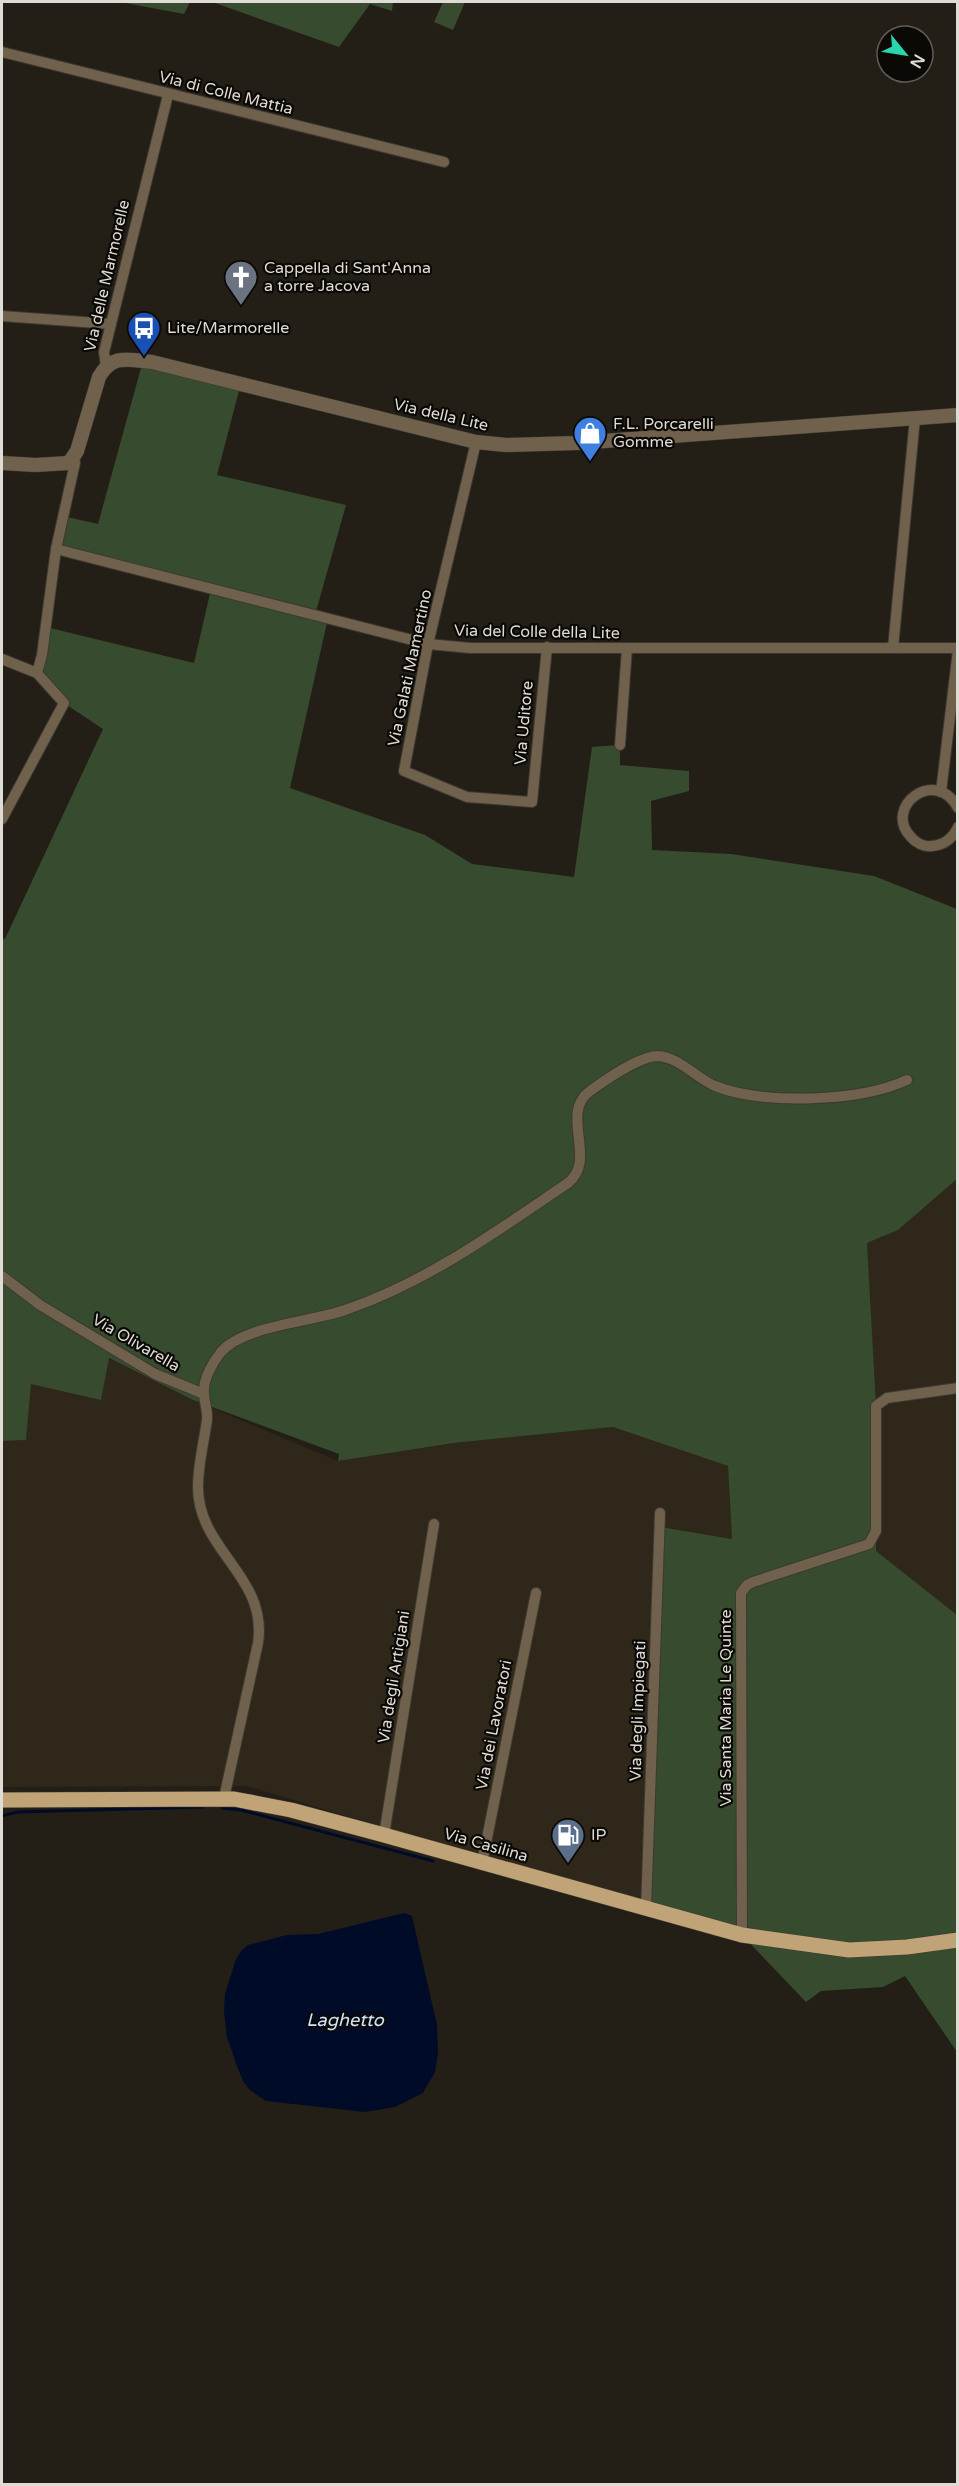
<svg xmlns="http://www.w3.org/2000/svg" width="959" height="2486" viewBox="0 0 959 2486" font-family="'Varela Round',sans-serif">
<style>
.built{fill:#2f281a}
.green{fill:#374b2f}
.water{fill:#000b28}
.lines{fill:none;stroke-linecap:round;stroke-linejoin:round}
.stream{stroke:#000b28;stroke-width:3}
.minor-casing{stroke:#3d3932;stroke-width:12}
.tertiary-casing{stroke:#3d3932;stroke-width:15}
.primary-casing{stroke:#3d3932;stroke-width:16}
.minor{stroke:#6f614c;stroke-width:10}
.tertiary{stroke:#6f614c;stroke-width:14}
.primary{stroke:#c0a376;stroke-width:15}
.labels{text-anchor:middle;dominant-baseline:central;stroke-width:4.5;stroke-linejoin:round;paint-order:stroke}
.street-label{font-size:16px;fill:#dfdcd6;stroke:#0b0906}
.poi-label{font-size:16px;fill:#dfdcd6;stroke:#0b0906;text-anchor:start}
.water-label{font-size:18px;font-style:italic;fill:#cde4ff;stroke:#0b0906}
</style>
<rect width="100%" height="100%" fill="#231f17"/>
<g class="built">
<polygon points="957,1179 957,1615 876,1552 867,1243 898,1230"/>
<polygon points="108,1358 193,1400 338,1461 454,1443 613,1427 728,1466 732,1539 660,1528 642,1900 489,1859 247,1786 2,1787 2,1441 26,1440 31,1384"/>
</g>
<g class="green">
<polygon points="120,2 190,2 184,14"/>
<polygon points="212,2 393,2 392,11 370,4 339,47"/>
<polygon points="443,2 465,2 453,30 434,22"/>
<polygon points="144,357 241,383 217,475 346,505 315,615 328,618 290,788 425,835 472,864 574,877 592,747 620,745 620,765 689,771 689,791 651,801 652,850 731,854 874,876 957,909 957,1179 898,1230 867,1243 876,1406 876,1551 957,1615 957,2052 905,1976 883,1987 821,1991 806,2002 742,1935 648,1902 660,1527 732,1539 728,1466 613,1427 454,1443 338,1461 339,1454 193,1400 109,1358 101,1400 31,1384 26,1440 2,1441 2,938 5,939 103,729 64,703 37,673 46,627 194,663 211,589 56,549 63,516 98,524"/>
</g>
<polygon class="water" points="404,1913 412,1916 437,2025 438,2053 435,2072 423,2093 395,2107 365,2112 266,2101 250,2090 244,2083 238,2069 227,2037 224,2011 225,1994 236,1959 242,1950 248,1945 287,1935 318,1934"/>
<g class="lines">
<g class="stream">
<polyline points="222,1808 241,1810 433,1861"/>
<polyline points="2,1816 17,1812 203,1807"/>
</g>
<defs>
<g id="minor">
<polyline points="2,52 444,162"/>
<polyline points="2,316 111,324"/>
<polyline points="106,366 104,352 111,324 168,95"/>
<polyline points="476,442 428,644 404,771 467,797 532,802 547,647"/>
<polyline points="56,549 428,644 470,648 958,648"/>
<polyline points="893,648 915,418"/>
<polyline points="2,659 37,673 64,703 2,819"/>
<polyline points="37,673 42,655 56,549 75,463 74,458"/>
<polyline points="620,745 627,648"/>
<polyline points="941,792 958,650"/>
<path d="M958 808C936 766 882 807 911 837 916 843 924 847 932 846 944 845 953 838 958 827"/>
<polyline points="2,1276 40,1305 155,1374 204,1394"/>
<path d="M224 1798 258 1643C268 1576 198 1551 198 1487 198 1464 204 1442 207 1420 208 1410 204 1402 204 1393 203 1379 213 1362 221 1352 244 1325 314 1322 348 1309 429 1281 498 1230 568 1183 598 1160 559 1113 590 1091 605 1080 640 1056 658 1056 679 1057 696 1078 715 1086 764 1105 859 1102 907 1080"/>
<polyline points="384,1835 434,1524"/>
<polyline points="482,1863 536,1593"/>
<polyline points="646,1909 660,1513"/>
<polyline points="742,1935 741,1593 747,1585 753,1582 869,1544 876,1531 876,1406 887,1398 958,1388"/>
</g>
<path id="tertiary" d="M2 463 35 465 69 463 77 451 99 377C113 353 128 360 152 362L476 442 506 445 577 443 958 415"/>
<polyline id="primary" points="2,1800 234,1799 291,1810 384,1835 742,1935 849,1950 907,1947 958,1940"/>
</defs>
<use href="#minor" class="minor-casing"/>
<use href="#tertiary" class="tertiary-casing"/>
<use href="#primary" class="primary-casing"/>
<use href="#minor" class="minor"/>
<use href="#tertiary" class="tertiary"/>
<use href="#primary" class="primary"/>
</g>
<defs>
<symbol id="church-pin" viewBox="-11 -11 22 30"><path d="M0 17L-7.5 6A9.5 9.5 0 1 1 7.5 6Z" fill="#6b7280" stroke="#0b0906"/><path d="M-1.2-6h2.4v3.5h3.3v2.4h-3.3V6h-2.4V-.1h-3.3v-2.4h3.3Z" fill="#fff"/></symbol>
<symbol id="bus-pin" viewBox="-11 -11 22 30"><path d="M0 17L-7.5 6A9.5 9.5 0 1 1 7.5 6Z" fill="#1a4fb4" stroke="#0b0906"/><path d="M-5-6H5V4H4V6H2V4H-2V6H-4V4H-5ZM-3.5-4V0h7V-4ZM-3.5 1.2v1.5H-2V1.2ZM2 1.2v1.5H3.5V1.2Z" fill="#fff"/></symbol>
<symbol id="shop-pin" viewBox="-11 -11 22 30"><path d="M0 17L-7.5 6A9.5 9.5 0 1 1 7.5 6Z" fill="#3f7fe0" stroke="#0b0906"/><path d="M-5-2.5h2.3a2.7 3.5 0 0 1 5.4 0H5L5.5 6h-11ZM-1.5-2.5h3a1.5 2.3 0 0 0-3 0Z" fill="#fff"/></symbol>
<symbol id="fuel-pin" viewBox="-11 -11 22 30"><path d="M0 17L-7.5 6A9.5 9.5 0 1 1 7.5 6Z" fill="#5c6f8a" stroke="#0b0906"/><path d="M-5.5-6h7V0h2V4h1.3V-2.5L3-4.5l.8-.8L6-3V5H2.5V1h-1V6h-7ZM-4.2-4.7v3.2H.2V-4.7Z" fill="#fff"/></symbol>
</defs>
<g fill-rule="evenodd">
<use href="#church-pin" x="222" y="258" width="38" height="52"/>
<use href="#bus-pin" x="125" y="309" width="38" height="52"/>
<use href="#shop-pin" x="571" y="414" width="38" height="52"/>
<use href="#fuel-pin" x="549" y="1816" width="38" height="52"/>
</g>
<g class="labels">
<g class="street-label">
<text transform="translate(226 93) rotate(14)">Via di Colle Mattia</text>
<text transform="translate(107 276) rotate(-77)">Via delle Marmorelle</text>
<text transform="translate(441 415) rotate(13)">Via della Lite</text>
<text transform="translate(537 632) rotate(1)">Via del Colle della Lite</text>
<text transform="translate(410 668) rotate(-78)">Via Galati Mamertino</text>
<text transform="translate(524 723) rotate(-85)">Via Uditore</text>
<text transform="translate(136 1343) rotate(30)">Via Olivarella</text>
<text transform="translate(394 1677) rotate(-81)">Via degli Artigiani</text>
<text transform="translate(726 1708) rotate(-90)">Via Santa Maria Le Quinte</text>
<text transform="translate(638 1711) rotate(-88)">Via degli Impiegati</text>
<text transform="translate(494 1725) rotate(-79)">Via dei Lavoratori</text>
<text transform="translate(486 1845) rotate(16)">Via Casilina</text>
</g>
<g class="poi-label">
<text x="264" y="268">Cappella di Sant'Anna<tspan x="264" dy="18">a torre Jacova</tspan></text>
<text x="167" y="328">Lite/Marmorelle</text>
<text x="613" y="424">F.L. Porcarelli<tspan x="613" dy="18">Gomme</tspan></text>
<text x="591" y="1835">IP</text>
</g>
<g class="water-label">
<text x="345" y="2020">Laghetto</text>
</g>
</g>
<rect width="959" height="2486" fill="none" stroke="#dfdcd6" stroke-width="6"/>
<g transform="translate(905 54) rotate(120)"><circle r="28" fill="#0b0906" stroke="#605d59" stroke-width="1.5"/>
<path d="M0-4.5L10 22L0 15L-10 22Z" fill="#2bd5ac"/>
<text y="-9" font-size="16" font-weight="bold" text-anchor="middle" fill="#dfdcd6">N</text>
</g>
</svg>
